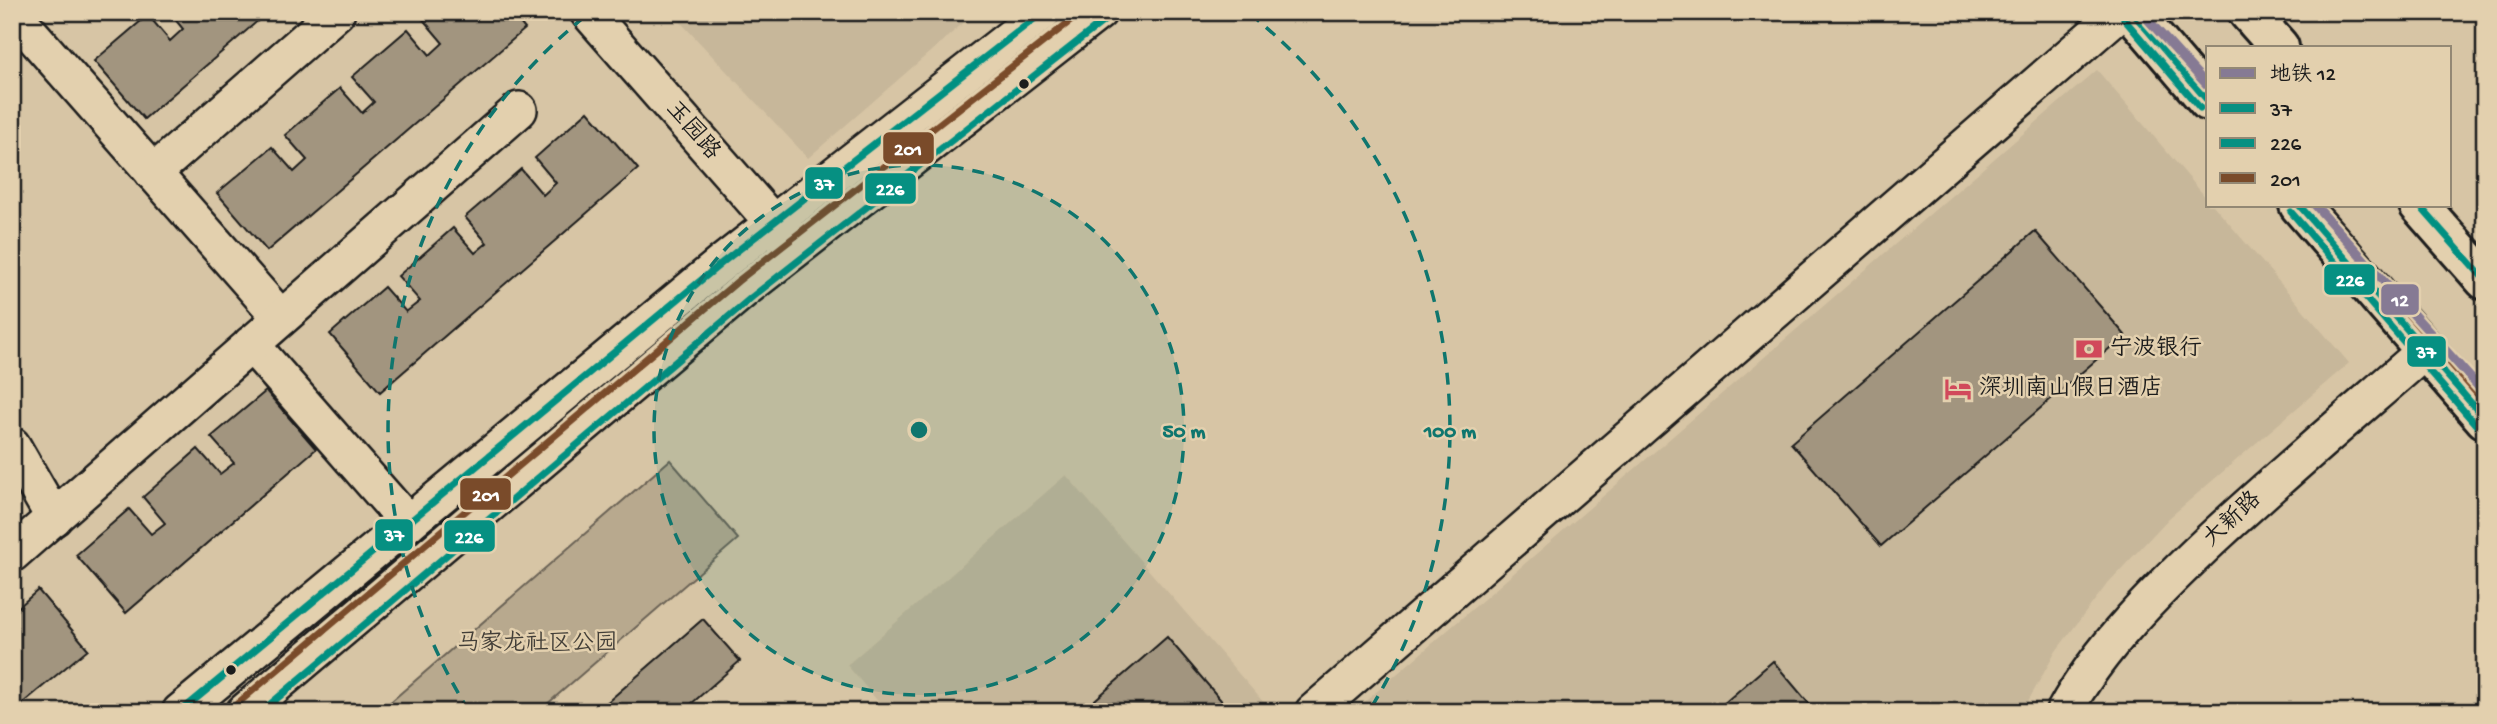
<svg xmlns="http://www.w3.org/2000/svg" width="2497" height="724" viewBox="0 0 2497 724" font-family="'Gochi Hand','LXGW WenKai TC',sans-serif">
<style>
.built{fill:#c7b79a}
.green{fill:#b8a98e;stroke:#6a6255;stroke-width:2}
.building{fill:#a2957f;stroke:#1c1c1c;stroke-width:2}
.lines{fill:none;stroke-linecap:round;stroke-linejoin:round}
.minor-casing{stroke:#1c1c1c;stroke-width:40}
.major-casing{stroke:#1c1c1c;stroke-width:44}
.minor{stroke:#e3d0ae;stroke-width:35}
.major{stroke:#e3d0ae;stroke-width:38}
.bus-1-casing{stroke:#e3d0ae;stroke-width:12}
.bus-2-casing{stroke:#e3d0ae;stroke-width:12}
.bus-3-casing{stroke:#e3d0ae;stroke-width:12}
.bus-1{stroke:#069082;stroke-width:7}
.bus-2{stroke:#069082;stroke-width:7}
.bus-3{stroke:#7a4b2a;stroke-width:7}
.metro-1-casing{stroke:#e3d0ae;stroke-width:14}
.metro-1{stroke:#867a94;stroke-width:9}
.ring{fill:none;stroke:#0f766e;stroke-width:3.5;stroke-dasharray:12 9}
.bus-dot{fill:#1c1c1c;stroke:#e3d0ae;stroke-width:2.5}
.labels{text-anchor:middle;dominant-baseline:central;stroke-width:5;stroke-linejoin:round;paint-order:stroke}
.street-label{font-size:23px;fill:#1c1c1c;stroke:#e3d0ae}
.poi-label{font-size:23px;fill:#1c1c1c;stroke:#e3d0ae;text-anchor:start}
.park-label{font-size:23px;fill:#433f38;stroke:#e3d0ae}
.centre{fill:#0f766e;stroke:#e3d0ae;stroke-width:3.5}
.ring-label{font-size:21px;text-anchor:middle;font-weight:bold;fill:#0f766e;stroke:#e3d0ae;stroke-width:5;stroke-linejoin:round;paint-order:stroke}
.line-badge{stroke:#e3d0ae;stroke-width:2.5}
.badge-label{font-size:19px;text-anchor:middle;font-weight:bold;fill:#fff}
</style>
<rect width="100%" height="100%" fill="#d7c5a5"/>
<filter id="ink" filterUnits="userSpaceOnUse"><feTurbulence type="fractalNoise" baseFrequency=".0143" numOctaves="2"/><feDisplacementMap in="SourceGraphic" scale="14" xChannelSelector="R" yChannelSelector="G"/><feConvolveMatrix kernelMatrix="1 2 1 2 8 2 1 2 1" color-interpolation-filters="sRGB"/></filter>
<g filter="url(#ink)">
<g class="built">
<polygon points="671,12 976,12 808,158"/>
<polygon points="2097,70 2208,200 2208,205 2213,205 2349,363 2169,518 2108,583 2056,651 2022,712 1353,712"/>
<polygon points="1066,475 1272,712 887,712 847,665"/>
</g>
<polygon class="green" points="670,460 738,539 538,712 379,712"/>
<g class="building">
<polygon points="169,12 268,12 144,119 94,61 148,15 170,41 183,29"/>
<polygon points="427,12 511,12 525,29 267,251 217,193 272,147 294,172 307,160 285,135 340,88 362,113 374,102 352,77 408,29 430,55 443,43 421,17"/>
<polygon points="588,111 638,169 380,392 330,334 384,287 406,312 420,301 398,276 453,228 475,253 487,243 465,217 521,169 543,195 556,183 535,158"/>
<polygon points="2035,231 2125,335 1881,546 1791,443"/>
<polygon points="266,391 316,449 126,613 76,555 129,509 151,534 165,523 143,497 198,449 220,474 234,463 211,437"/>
<polygon points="38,590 88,649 12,712 12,613"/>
<polygon points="703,619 740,661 682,712 596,712"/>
<polygon points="1167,637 1231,712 1081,712"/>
<polygon points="1773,661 1816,712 1714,712"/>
</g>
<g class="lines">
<defs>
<g id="minor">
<polyline points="12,12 281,318"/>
<polyline points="588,12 789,241"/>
<polyline points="153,173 337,12"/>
<polyline points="251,344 408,523"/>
<polyline points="12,445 54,518"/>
<polyline points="12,554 519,110"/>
<polyline points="180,712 723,262 1043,12"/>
<polyline points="244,712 745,289 1099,12"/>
<polyline points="1313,712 2120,12"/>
<path d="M2064 712C2100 646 2159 589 2213 538 2282 474 2354 413 2425 351"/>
</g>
<g id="major">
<polyline points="2132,12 2208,101"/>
<polyline points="2248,12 2279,47"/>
<polyline points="2299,205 2485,419"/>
<polyline points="2419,205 2485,280"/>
</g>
</defs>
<use href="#minor" class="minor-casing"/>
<use href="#major" class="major-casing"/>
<use href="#minor" class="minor"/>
<use href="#major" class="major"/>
<defs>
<g id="bus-1">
<polyline points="2132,12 2208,101"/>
<polyline points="2299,205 2485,419"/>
<polyline points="2419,205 2485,280"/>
<polyline points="180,712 723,262 1043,12"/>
</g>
<g id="bus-2">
<polyline points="2124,19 2200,108"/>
<polyline points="2291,212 2477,426"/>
<polyline points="261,712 752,297 1105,20"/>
</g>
<g id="bus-3">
<polyline points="2146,12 2208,85"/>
<polyline points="2313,205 2485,403"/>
<polyline points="237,704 738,281 1082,12"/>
</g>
</defs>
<use href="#bus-1" class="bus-1-casing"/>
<use href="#bus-2" class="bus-2-casing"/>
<use href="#bus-3" class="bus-3-casing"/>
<use href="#bus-1" class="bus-1"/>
<use href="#bus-2" class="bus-2"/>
<use href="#bus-3" class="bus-3"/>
<defs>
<g id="metro-1">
<polyline points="2141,12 2208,86"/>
<polyline points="2315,205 2485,394"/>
</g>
</defs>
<use href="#metro-1" class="metro-1-casing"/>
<use href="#metro-1" class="metro-1"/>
</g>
</g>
<circle cx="919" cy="430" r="265" fill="#0f766e" fill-opacity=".12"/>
<g class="ring">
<circle cx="919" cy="430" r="265"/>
<path d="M469 711A531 531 0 0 1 588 14M1250 14A531 531 0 0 1 1369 711"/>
</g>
<defs>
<symbol id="bank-bare" viewBox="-9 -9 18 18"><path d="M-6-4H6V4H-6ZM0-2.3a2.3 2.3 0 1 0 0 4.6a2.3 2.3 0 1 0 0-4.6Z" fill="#d1495b" stroke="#e3d0ae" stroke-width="2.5" paint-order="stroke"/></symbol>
<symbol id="hotel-bare" viewBox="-9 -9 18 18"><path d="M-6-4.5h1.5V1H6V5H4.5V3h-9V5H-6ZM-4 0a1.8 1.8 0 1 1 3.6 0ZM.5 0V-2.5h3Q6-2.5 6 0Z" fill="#d1495b" stroke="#e3d0ae" stroke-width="2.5" paint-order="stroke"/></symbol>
</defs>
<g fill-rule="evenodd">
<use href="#bank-bare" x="2070" y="330" width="38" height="38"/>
<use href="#hotel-bare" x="1939" y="370" width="38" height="38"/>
</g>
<g class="bus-dot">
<circle cx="1024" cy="84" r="6"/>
<circle cx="231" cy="670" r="6"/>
</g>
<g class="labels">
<g class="street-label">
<text transform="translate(692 131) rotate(49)">玉园路</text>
<text transform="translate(2233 520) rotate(-43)">大新路</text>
</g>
<g class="poi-label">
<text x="2110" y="349">宁波银行</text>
<text x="1979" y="389">深圳南山假日酒店</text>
</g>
<g class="park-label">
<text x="537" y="644">马家龙社区公园</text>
</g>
</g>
<circle cx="919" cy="430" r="10" class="centre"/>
<g class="ring-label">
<text x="1184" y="437">50 m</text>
<text x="1450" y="437">100 m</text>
</g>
<g class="line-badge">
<rect x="882" y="131" width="53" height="34" rx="7" fill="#7a4b2a"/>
<rect x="804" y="166" width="40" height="34" rx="7" fill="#069082"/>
<rect x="864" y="172" width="53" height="33" rx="7" fill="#069082"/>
<rect x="2323" y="263" width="53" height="33" rx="7" fill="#069082"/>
<rect x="2380" y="283" width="40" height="33" rx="7" fill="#867a94"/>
<rect x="2406" y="335" width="41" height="33" rx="7" fill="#069082"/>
<rect x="459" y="477" width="53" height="34" rx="7" fill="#7a4b2a"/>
<rect x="374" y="518" width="40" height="34" rx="7" fill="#069082"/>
<rect x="443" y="519" width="53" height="34" rx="7" fill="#069082"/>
</g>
<g class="badge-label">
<text x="908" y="155">201</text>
<text x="824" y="190">37</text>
<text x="890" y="195">226</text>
<text x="2350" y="286">226</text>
<text x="2400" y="306">12</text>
<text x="2426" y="358">37</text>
<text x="486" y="501">201</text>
<text x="394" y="541">37</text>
<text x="469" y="543">226</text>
</g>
<rect width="2497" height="724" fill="none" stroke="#e3d0ae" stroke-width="42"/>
<rect x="21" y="21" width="2455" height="682" fill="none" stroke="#1c1c1c" stroke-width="2.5" filter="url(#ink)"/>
<rect x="2206" y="46" width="245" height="161" fill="#e3d0ae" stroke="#938874" stroke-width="2"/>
<rect x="2220" y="68" width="35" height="10" fill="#867a94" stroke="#938874" stroke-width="2"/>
<text x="2270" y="80" font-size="21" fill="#1c1c1c">地铁 12</text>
<rect x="2220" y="103" width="35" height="10" fill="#069082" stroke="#938874" stroke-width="2"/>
<text x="2270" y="116" font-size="21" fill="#1c1c1c">37</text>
<rect x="2220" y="138" width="35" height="10" fill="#069082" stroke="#938874" stroke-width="2"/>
<text x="2270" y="150" font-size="21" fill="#1c1c1c">226</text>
<rect x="2220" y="173" width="35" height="10" fill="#7a4b2a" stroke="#938874" stroke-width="2"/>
<text x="2270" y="186" font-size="21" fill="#1c1c1c">201</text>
</svg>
